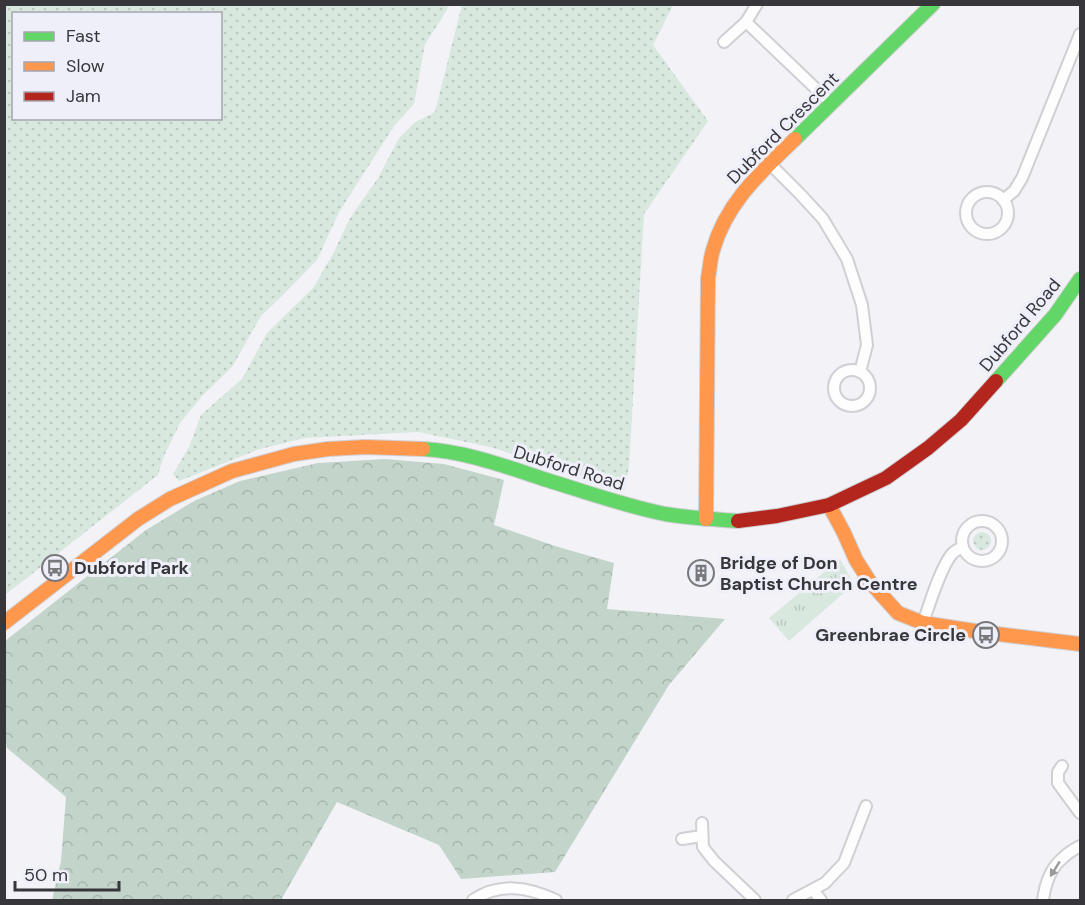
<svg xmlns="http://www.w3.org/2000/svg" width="1085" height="905" viewBox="0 0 1085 905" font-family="'DM Sans',sans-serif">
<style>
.grass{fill:url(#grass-dots);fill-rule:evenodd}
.forest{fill:url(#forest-crowns)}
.park{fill:url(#park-tufts)}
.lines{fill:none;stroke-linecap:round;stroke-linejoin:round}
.street-casing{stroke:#cfcfd4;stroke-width:14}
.fast-casing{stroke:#cfcfd4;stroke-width:16}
.slow-casing{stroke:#cfcfd4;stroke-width:16}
.jam-casing{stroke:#cfcfd4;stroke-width:16}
.street{stroke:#fdfdfe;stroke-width:10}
.fast{stroke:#63d668;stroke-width:14}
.slow{stroke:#ff974d;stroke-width:14}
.jam{stroke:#b3261e;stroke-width:14}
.oneway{fill:#9a9a9c}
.labels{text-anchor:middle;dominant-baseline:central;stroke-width:6;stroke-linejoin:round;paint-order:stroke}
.street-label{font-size:18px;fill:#37373b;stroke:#efeffa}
.poi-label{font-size:18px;font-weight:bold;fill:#37373b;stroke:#efeffa;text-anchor:start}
</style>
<defs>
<pattern id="grass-dots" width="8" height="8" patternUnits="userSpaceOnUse" patternTransform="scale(1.5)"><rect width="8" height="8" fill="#d8e8df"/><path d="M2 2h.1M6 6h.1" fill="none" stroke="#bac8c0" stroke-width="1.8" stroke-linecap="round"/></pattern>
<pattern id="forest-crowns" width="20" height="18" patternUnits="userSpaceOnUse" patternTransform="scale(1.5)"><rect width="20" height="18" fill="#c3d5ca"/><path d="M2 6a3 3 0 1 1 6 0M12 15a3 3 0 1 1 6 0" fill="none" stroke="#a8b7ae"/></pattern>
<pattern id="park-tufts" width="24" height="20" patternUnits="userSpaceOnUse" patternTransform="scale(1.5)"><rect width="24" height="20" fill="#d8e8df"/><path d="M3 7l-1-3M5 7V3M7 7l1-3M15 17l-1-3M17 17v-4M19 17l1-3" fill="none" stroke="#bac8c0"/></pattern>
</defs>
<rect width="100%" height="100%" fill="#f2f2f7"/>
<g class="grass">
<path d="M5 4 448 5 447 10 425 44 414 104 394 126 339 212 317 260 282 296 261 316 232 367 202 396 180 423 163 458 158 475 5 595ZM14 14H220V118H14Z"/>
<polygon points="462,5 673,5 653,45 708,121 644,214 629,466 625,490 490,447 418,432 305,438 260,449 179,481 173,474 189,447 201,415 242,379 267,333 313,288 334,252 350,218 378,178 399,138 414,123 435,112"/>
<circle cx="982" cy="541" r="9"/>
</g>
<polygon class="forest" points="385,459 444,464 504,480 494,525 555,546 614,563 607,609 725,619 669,685 555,872 461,879 439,845 337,802 281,900 52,900 61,861 66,797 7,748 4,735 5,641 146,530 194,501 240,481 318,463"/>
<polygon class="park" points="840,559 854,584 789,641 769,618"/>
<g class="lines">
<defs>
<g id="street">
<polyline points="746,22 832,104"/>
<polyline points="724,42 746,22 757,4"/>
<polyline points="770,164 801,195 823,219 847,259 862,305 867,345 860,372"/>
<circle cx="987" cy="213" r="21"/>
<polyline points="1003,200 1014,191 1022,178 1080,34"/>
<circle cx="852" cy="388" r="18"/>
<circle cx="982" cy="541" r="20"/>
<path d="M923 623C929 606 942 562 954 552 957 550 960 548 963 547"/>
<polyline points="1062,766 1058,772 1058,783 1080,813"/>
<polyline points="702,823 703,847 714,861 755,900"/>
<polyline points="682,839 702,836"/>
<polyline points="813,890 821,900"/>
<path d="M473 900C500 882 528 887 556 900"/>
<polyline points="793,900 825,883 844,863 866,806"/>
<path d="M1043 900C1045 885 1051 867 1064 857 1069 852 1075 849 1080 846"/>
</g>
<g id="fast">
<polyline points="795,139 933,4"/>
<polyline points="996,381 1055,315 1080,279"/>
<path d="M423 449C465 451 507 467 547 480 586 492 625 506 665 514 689 518 713 519 738 521"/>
</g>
<g id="slow">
<polyline points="829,505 844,533 856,560 870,582 898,613 923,623 981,632 1080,644"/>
<path d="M706 519 708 278C710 269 710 259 713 250 726 203 761 172 795 139"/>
<polyline points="4,623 138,519 170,499 232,471 294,454 328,449 365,447 423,449"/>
</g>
<polyline id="jam" points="738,521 777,516 829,505 886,478 928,448 961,420 996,381"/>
</defs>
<use href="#street" class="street-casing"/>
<use href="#fast" class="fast-casing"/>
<use href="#slow" class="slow-casing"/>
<use href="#jam" class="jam-casing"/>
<use href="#street" class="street"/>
<use href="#fast" class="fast"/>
<use href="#slow" class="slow"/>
<use href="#jam" class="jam"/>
</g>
<defs><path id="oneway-solid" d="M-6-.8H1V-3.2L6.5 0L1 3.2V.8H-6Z" transform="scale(1.5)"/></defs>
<use class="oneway" href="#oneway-solid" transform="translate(1055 869) rotate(122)"/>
<defs>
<symbol id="bus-ring" viewBox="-11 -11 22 22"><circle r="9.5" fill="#efeffa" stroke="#78787d" stroke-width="1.5"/><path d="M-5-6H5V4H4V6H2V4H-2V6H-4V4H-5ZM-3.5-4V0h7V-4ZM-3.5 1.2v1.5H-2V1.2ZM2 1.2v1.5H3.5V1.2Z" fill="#78787d"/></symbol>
<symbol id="building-ring" viewBox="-11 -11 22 22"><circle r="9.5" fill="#efeffa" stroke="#78787d" stroke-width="1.5"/><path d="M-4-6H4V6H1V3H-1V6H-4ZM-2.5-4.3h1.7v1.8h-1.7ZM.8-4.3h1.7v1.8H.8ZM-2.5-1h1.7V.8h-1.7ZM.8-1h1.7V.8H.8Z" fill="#78787d"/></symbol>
</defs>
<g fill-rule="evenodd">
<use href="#bus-ring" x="40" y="553" width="30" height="30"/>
<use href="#building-ring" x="686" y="558" width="30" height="30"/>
<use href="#bus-ring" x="971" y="620" width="30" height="30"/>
</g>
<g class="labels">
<g class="street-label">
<text transform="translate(783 128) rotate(-45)">Dubford Crescent</text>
<text transform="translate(1020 325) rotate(-50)">Dubford Road</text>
<text transform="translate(569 468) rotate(17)">Dubford Road</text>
</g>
<g class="poi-label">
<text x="720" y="563">Bridge of Don<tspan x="720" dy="21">Baptist Church Centre</tspan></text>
<text x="74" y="568">Dubford Park</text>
<text x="966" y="635" text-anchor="end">Greenbrae Circle</text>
</g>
</g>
<rect width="1085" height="905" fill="none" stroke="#37373b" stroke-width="12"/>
<rect x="12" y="12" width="210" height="108" fill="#efeffa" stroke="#a5a5ae" stroke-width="1.5"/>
<rect x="24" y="32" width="30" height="9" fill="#63d668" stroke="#a5a5ae" stroke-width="1.5"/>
<text x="66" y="42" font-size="18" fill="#37373b">Fast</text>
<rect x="24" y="62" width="30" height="9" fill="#ff974d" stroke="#a5a5ae" stroke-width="1.5"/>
<text x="66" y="72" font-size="18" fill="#37373b">Slow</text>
<rect x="24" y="92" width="30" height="9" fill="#b3261e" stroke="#a5a5ae" stroke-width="1.5"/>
<text x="66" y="102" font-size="18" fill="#37373b">Jam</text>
<path d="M15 881v9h104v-9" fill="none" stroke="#37373b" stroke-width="3"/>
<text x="24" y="881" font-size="18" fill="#37373b" stroke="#efeffa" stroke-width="4.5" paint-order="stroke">50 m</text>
</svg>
